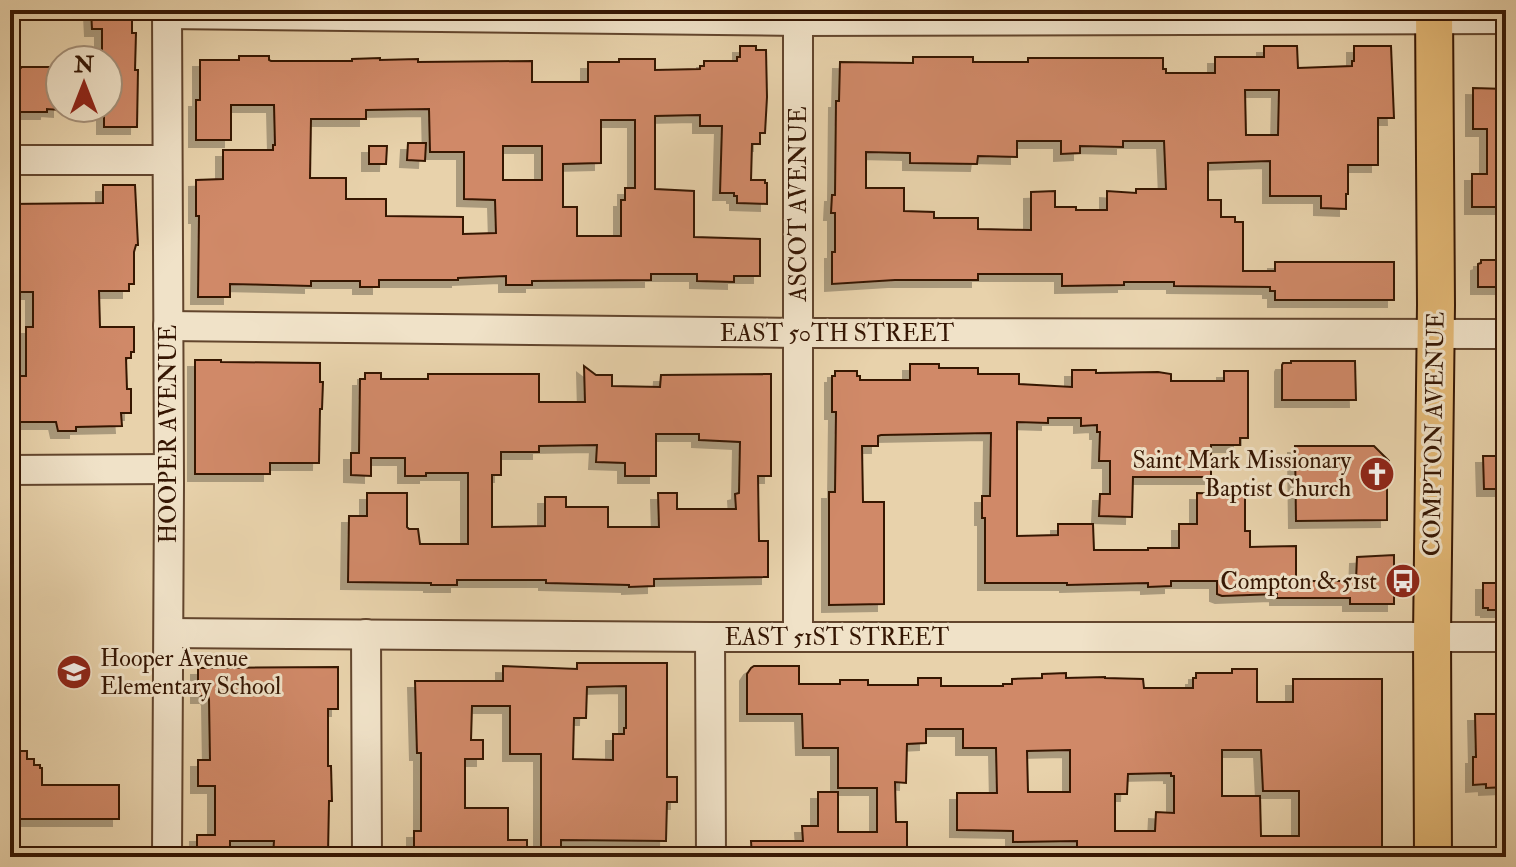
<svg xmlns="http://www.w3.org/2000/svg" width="1516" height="867" viewBox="0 0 1516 867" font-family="'IM FELL Double Pica',serif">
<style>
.building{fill:#d08968;stroke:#351603;stroke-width:2;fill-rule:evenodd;filter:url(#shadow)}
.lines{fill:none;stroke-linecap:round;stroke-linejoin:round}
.minor-casing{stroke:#62452d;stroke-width:32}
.major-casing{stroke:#351603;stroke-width:40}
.minor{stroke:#f0e2c8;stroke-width:28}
.major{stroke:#e4b976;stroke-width:36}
.labels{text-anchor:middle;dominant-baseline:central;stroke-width:6;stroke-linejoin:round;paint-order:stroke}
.street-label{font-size:24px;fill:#351603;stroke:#f0e2c8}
.poi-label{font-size:24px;fill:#351603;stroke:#f0e2c8;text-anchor:end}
</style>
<defs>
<filter id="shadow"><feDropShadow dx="-7" dy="7" stdDeviation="0" flood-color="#0004"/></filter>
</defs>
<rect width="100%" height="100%" fill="#e8d2ab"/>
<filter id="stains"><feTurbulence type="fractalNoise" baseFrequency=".0025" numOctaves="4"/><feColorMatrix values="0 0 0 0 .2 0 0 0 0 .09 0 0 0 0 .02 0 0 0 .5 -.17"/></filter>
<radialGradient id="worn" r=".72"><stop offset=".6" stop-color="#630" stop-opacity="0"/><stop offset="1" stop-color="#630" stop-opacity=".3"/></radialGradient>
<g class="building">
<polygon points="91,10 132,10 132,33 136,33 135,70 138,70 137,127 104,127 104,108 108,108 108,60 102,60 102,29 92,29"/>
<path d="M740 46H756V50H766L767 97 765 133H760V144H752L751 180H765V183H767V204L737 203V196H734V193H720L722 126H700V115L655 116V189L694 191V237L760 239V276H734V282L697 281V274H651V280L532 281V285H506V276L458 278V280H379V287H360V281H311V286L230 284V297H198L199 216H196V180L223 179V150H273V145H275L274 105H231V140H196V100H200V60H239V56H269V60L271 61H352V59L380 58V60L418 59V62L532 61V82H588V62H619V59H655V70L700 69V66H704V61H737V57H740ZM429 109 430 152H464V199L495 200 496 233 463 234V217L386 216V199H346V178H310L311 119H366V110ZM601 120H635V188H625V200H621V236H577V207H563V164L601 163ZM503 146H542V180H503Z"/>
<path d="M1264 46H1297L1298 68 1352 66V61H1354V46H1391L1394 118H1378V165H1348V194H1346V209L1321 208V196H1270V161L1208 163V200H1221V217H1235V222H1243V271H1275V262H1394V300H1275V291H1270V287L1174 286V282H1124V285L1062 286V274H978V280H895L832 284V252H835V213H831L832 195H835L836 101H839L840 62 913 63V57H973V62H1028V58H1163V69H1166V73H1215V57H1264ZM1245 90H1279L1278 135H1246ZM1017 141H1061V154L1080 153V146L1123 147V141H1164L1166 189H1136V193L1107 191V210H1076V207H1055V191L1031 192V230L978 229V218H934V212L904 211V188H866V152L910 153V163L977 164 978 156 1017 157Z"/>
<polygon points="19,67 58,67 57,77 60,77 60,110 47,109 47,112 10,112 10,69 20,68"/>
<polygon points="1473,88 1506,89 1506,207 1472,207 1472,174 1487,174 1487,129 1473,129"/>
<polygon points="408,143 426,143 425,161 407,160"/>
<polygon points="369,146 387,146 386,164 369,164"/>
<polygon points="103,185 135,185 138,245 136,245 134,252 134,284 129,284 129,291 99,291 100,327 134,327 134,352 131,352 131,358 126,358 127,389 131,389 131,413 121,413 122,426 76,427 76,431 58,431 56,422 10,422 10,376 26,376 26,327 33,327 33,292 10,292 10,204 103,203"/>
<polygon points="1481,260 1506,260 1506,287 1478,287 1478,264 1481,263"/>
<polygon points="195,360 221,360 221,362 320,363 320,382 323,382 322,409 320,409 319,463 270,463 270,474 195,474"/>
<polygon points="1291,361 1355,361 1356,400 1282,400 1282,365 1283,363 1291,363"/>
<polygon points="910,364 939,364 939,368 978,368 978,374 1019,374 1019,384 1072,387 1072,370 1096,370 1096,373 1158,372 1171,374 1171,381 1224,381 1224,371 1248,371 1248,438 1240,438 1240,445 1211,445 1211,477 1133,477 1132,517 1099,516 1100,494 1110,494 1110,461 1099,461 1100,432 1097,432 1097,425 1081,426 1081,418 1048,418 1048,423 1017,422 1017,536 1058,535 1058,524 1093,524 1094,550 1148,550 1148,548 1179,548 1179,524 1197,524 1197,493 1245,494 1245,531 1250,531 1250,547 1296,546 1296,581 1356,581 1357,557 1394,555 1394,604 1350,604 1350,598 1277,598 1277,594 1222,596 1217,594 1217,581 1171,581 1171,586 1148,587 1148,583 1067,585 1067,583 985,583 985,518 982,518 982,496 990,496 991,433 881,435 878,436 878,446 862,446 863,502 884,502 884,604 829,605 829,492 835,492 836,412 832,412 832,376 835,376 835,371 857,371 857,376 860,376 860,380 910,380"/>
<path d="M584 366 596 375H612V386L660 387 661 375 771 374V476H758L759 541H768V577L654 579V586L629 587V585L546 583V580H457V585H431V583L348 582 349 516H367V493H407V527L409 529H418L420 544H468V473H426V476H405V458H371V476L351 475V453H359L360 379H365V373H381V379H428V374H539V402H585ZM656 434H699V440L740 442 739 493 735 494 736 509H677V493H658L659 527H608V507H566V497H545V526L492 527V475H501V452H539V446L597 445 596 462 625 463V476H656Z"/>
<polygon points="1295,446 1374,446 1389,461 1389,482 1387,482 1387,520 1296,521"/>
<polygon points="1483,456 1506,456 1506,489 1484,489"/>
<polygon points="1483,583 1506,583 1506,610 1488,610 1488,608 1483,608"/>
<path d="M577 663H667V777H677V802H667L666 841 561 840V852H541V754H510V706H472L471 740H483V759H465V808H508V840H527V857H414V831H421V753H417L415 681H503V666L577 669ZM626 686V728H624V734H613V760L573 759 574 718H586L587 687Z"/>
<path d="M754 666H799V684H840V680H868V685H918V678H941V686H1003V684H1012V679L1042 678V674L1066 673V678L1105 677V678L1143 679 1144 688H1193V678H1196V673H1232V669H1257V702H1293V679H1382V857H1077V841L1013 842V831L957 830V793H997L996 748H963V729H926V743L907 744 906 783 895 782 896 822H907V857H752L751 841H803L802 826H818V792H838V832H877V788H838V748H803L802 714H747V674L751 668ZM1070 750V792H1028L1027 751ZM1222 750H1261L1263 791H1299V836H1261L1260 796H1222ZM1171 773V776H1174V813L1156 812 1155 831H1115V794H1127L1128 774Z"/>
<polygon points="338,667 338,709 328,709 328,766 331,766 332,801 329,801 328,854 309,854 309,857 280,857 280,855 273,855 274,841 230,841 230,857 197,857 197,835 215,835 215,786 198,786 198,760 210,760 209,699 208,696 198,696 198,668"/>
<polygon points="1475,714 1506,714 1506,787 1486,788 1486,784 1473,785 1473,757 1476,757"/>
<polygon points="10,751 27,751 27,759 34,759 34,765 40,765 40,768 42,768 42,785 119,785 119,819 10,819"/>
</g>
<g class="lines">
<defs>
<g id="minor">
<polyline points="167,10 169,484 167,857"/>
<polyline points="167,14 798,21 1506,19"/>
<polyline points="10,160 167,160"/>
<polyline points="168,326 798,333 1506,334"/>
<polyline points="10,470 168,469"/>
<polyline points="169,633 710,637 1506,637"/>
<polyline points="366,634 367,857"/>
<polyline points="710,637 711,857"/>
<polyline points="798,637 798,10"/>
</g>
<polyline id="major" points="1433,857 1432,636 1436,305 1434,10"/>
</defs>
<use href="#minor" class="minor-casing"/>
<use href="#major" class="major-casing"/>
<use href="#minor" class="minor"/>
<use href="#major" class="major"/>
</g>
<defs>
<symbol id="church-disc" viewBox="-11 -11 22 22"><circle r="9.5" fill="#8f2418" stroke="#f0e2c8"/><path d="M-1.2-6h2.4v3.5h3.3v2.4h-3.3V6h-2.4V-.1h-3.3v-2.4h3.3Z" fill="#fff"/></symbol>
<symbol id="bus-disc" viewBox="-11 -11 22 22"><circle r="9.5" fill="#8f2418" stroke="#f0e2c8"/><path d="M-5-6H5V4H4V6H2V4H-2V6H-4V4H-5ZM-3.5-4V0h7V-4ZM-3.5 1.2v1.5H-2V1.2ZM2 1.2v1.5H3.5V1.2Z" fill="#fff"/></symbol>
<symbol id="school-disc" viewBox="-11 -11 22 22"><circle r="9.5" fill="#8f2418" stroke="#f0e2c8"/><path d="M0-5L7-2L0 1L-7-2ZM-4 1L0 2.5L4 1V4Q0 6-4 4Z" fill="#fff"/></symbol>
</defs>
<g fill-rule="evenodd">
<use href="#church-disc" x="1357" y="454" width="40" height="40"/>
<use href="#bus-disc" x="1383" y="561" width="40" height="40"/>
<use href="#school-disc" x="54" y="652" width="40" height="40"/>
</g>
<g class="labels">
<g class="street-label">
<text transform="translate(798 204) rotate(-90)">ASCOT AVENUE</text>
<text x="837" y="333">EAST 50TH STREET</text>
<text transform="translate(168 434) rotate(-90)">HOOPER AVENUE</text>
<text transform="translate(1434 434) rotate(-89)">COMPTON AVENUE</text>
<text x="837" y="637">EAST 51ST STREET</text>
</g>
<g class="poi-label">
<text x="1351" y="460">Saint Mark Missionary<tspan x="1351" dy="28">Baptist Church</tspan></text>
<text x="1377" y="581">Compton &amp; 51st</text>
<text x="100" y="658" text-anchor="start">Hooper Avenue<tspan x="100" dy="28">Elementary School</tspan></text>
</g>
</g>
<rect width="1516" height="867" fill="none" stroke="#e8d2ab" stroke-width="40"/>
<rect x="12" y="12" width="1492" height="843" fill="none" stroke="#351603" stroke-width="4"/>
<rect x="20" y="20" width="1476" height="827" fill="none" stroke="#351603" stroke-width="2"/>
<g transform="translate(84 84)"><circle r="38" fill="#f0e2c8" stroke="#a59079" stroke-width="2"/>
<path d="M0-6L14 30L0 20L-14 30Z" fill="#8f2418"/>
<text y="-12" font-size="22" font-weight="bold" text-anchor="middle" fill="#351603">N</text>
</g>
<rect width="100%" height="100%" filter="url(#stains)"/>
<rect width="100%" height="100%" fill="url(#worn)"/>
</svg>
